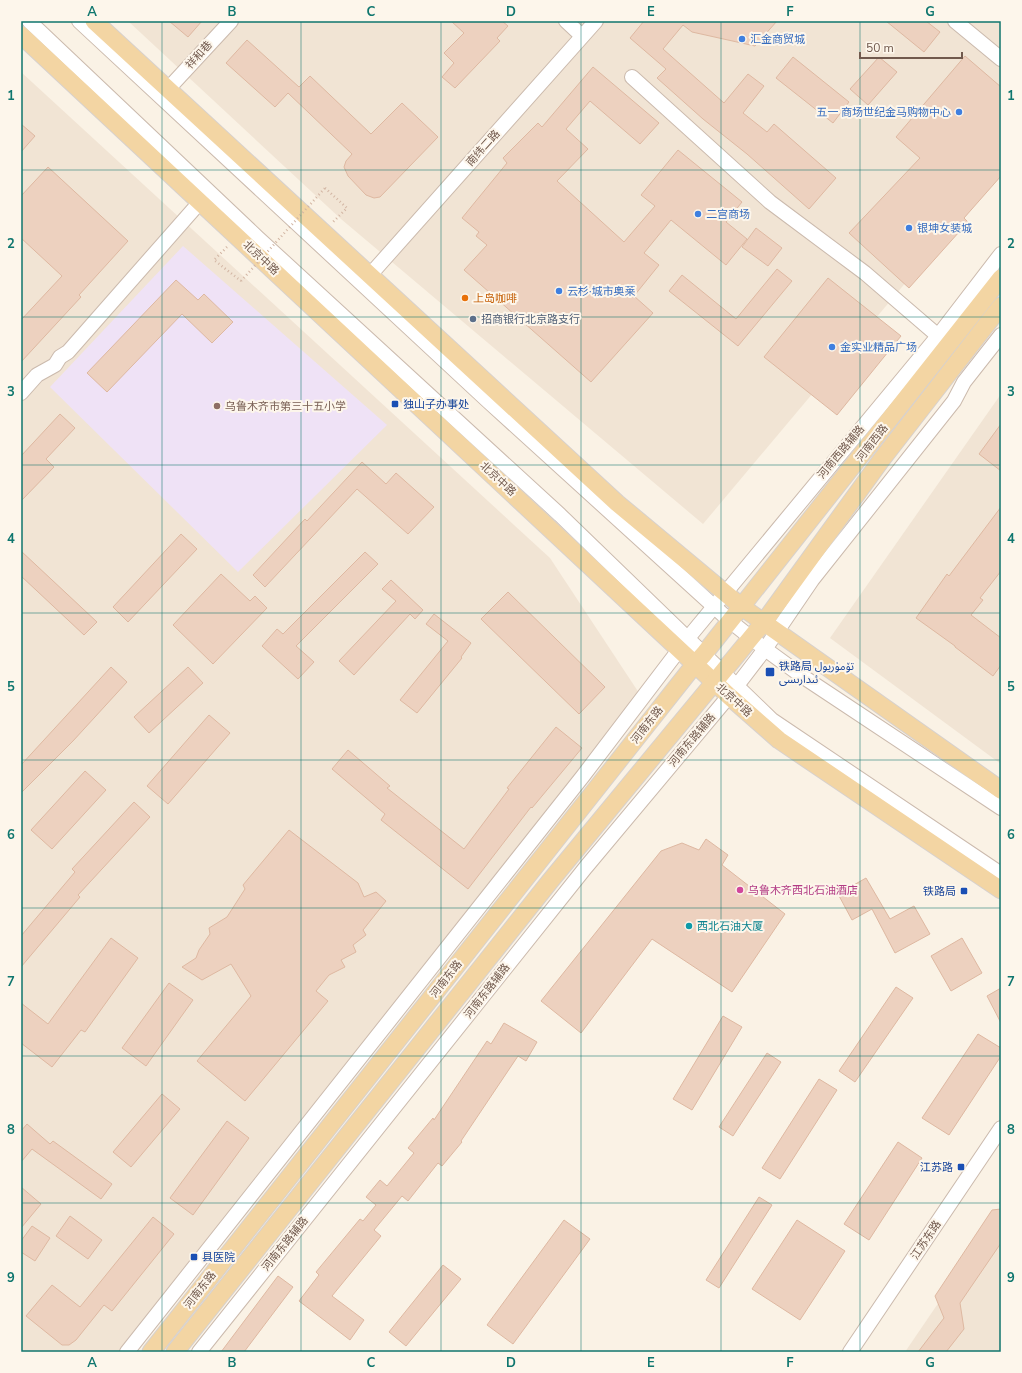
<svg xmlns="http://www.w3.org/2000/svg" width="1022" height="1373" viewBox="0 0 1022 1373" font-family="'Nunito Sans','Noto Sans Arabic','Noto Sans SC',sans-serif">
<style>
.residential{fill:#f1e4d4}
.education{fill:#efe2f6}
.building{fill:#edd1bf;stroke:#deb8a1}
.lines{fill:none;stroke-linecap:round;stroke-linejoin:round}
.minor-casing{stroke:#cbbaad;stroke-width:16}
.major-casing{stroke:#d7d1cd;stroke-width:19}
.path{stroke:#d2b5a3;stroke-width:2.5;stroke-dasharray:1 3;stroke-linecap:butt}
.minor{stroke:#fff;stroke-width:14}
.major{stroke:#f3d5a3;stroke-width:17}
.path-bridge{stroke:#d2b5a3;stroke-width:2.5;stroke-dasharray:1 3;stroke-linecap:butt}
.grid{fill:none;stroke:#0f766e;stroke-width:1;stroke-opacity:0.55}
.shop-dot{fill:#3f7fe0;stroke:#fdf6eb;stroke-width:1.5}
.food-dot{fill:#e8710a;stroke:#fdf6eb;stroke-width:1.5}
.service-dot{fill:#5c6f8a;stroke:#fdf6eb;stroke-width:1.5}
.transit-dot{fill:#1a4fb4;stroke:#fdf6eb;stroke-width:1.5}
.education-dot{fill:#8d6e63;stroke:#fdf6eb;stroke-width:1.5}
.hotel-dot{fill:#d1479c;stroke:#fdf6eb;stroke-width:1.5}
.culture-dot{fill:#0f9aa8;stroke:#fdf6eb;stroke-width:1.5}
.labels{text-anchor:middle;dominant-baseline:central;stroke-width:4;stroke-linejoin:round;paint-order:stroke}
.shop-label{font-size:11px;fill:#366cbe;stroke:#fdf6eb;text-anchor:start}
.street-label{font-size:11px;fill:#71594d;stroke:#fdf6eb}
.food-label{font-size:11px;fill:#c56008;stroke:#fdf6eb;text-anchor:start}
.service-label{font-size:11px;fill:#4e5e75;stroke:#fdf6eb;text-anchor:start}
.transit-label{font-size:11px;fill:#164399;stroke:#fdf6eb;text-anchor:start}
.education-label{font-size:11px;fill:#785e54;stroke:#fdf6eb;text-anchor:start}
.hotel-label{font-size:11px;fill:#b23c85;stroke:#fdf6eb;text-anchor:start}
.culture-label{font-size:11px;fill:#0d838f;stroke:#fdf6eb;text-anchor:start}
.neatline{fill:none;stroke:#0f766e;stroke-width:1.5}
.grid-label{font-size:13px;text-anchor:middle;font-weight:bold;fill:#0f766e}
</style>
<rect width="100%" height="100%" fill="#faf2e5"/>
<g class="residential">
<polygon points="128,21 1001,21 1001,169 703,524 341,219"/>
<polygon points="21,72 550,558 641,696 131,1352 21,1352"/>
<polygon points="1001,394 1001,764 830,638"/>
<polygon points="1001,1211 1001,1352 905,1352"/>
</g>
<polygon class="education" points="183,246 387,425 238,572 50,387"/>
<g class="building">
<polygon points="169,21 202,21 188,37"/>
<polygon points="451,21 502,21 508,26 497,38 500,41 455,88 442,77 454,63 444,53 464,33"/>
<polygon points="644,21 777,21 755,46 692,32 683,25 663,49 724,103 748,74 764,86 743,113 767,132 774,124 836,178 809,209 747,154 703,119 657,78 666,69 630,38"/>
<polygon points="886,21 926,21 940,32 924,52"/>
<polygon points="247,40 299,87 310,76 371,134 402,103 438,137 380,197 374,198 366,195 348,176 344,167 346,161 352,154 288,93 275,107 226,63"/>
<polygon points="965,56 1001,87 1001,176 964,218 968,222 909,288 849,233 920,158 896,137"/>
<polygon points="793,57 849,102 833,123 776,78"/>
<polygon points="879,57 897,72 868,105 850,89"/>
<polygon points="593,67 659,123 640,144 590,101 566,129 588,149 557,181 624,242 655,206 641,195 678,150 742,202 726,222 747,239 726,265 671,220 644,253 659,265 634,296 653,313 591,382 464,270 487,245 476,236 479,232 462,218 507,163 503,158 538,123 542,127"/>
<polygon points="21,124 35,136 21,152"/>
<polygon points="48,167 128,241 79,295 81,297 21,362 21,320 62,276 21,238 21,196"/>
<polygon points="756,228 782,248 768,266 742,247"/>
<polygon points="777,269 792,281 738,346 669,291 682,275 736,319"/>
<polygon points="828,278 901,336 837,415 764,357"/>
<polygon points="176,280 198,300 204,294 233,322 212,343 182,314 107,392 87,373"/>
<polygon points="60,414 75,428 46,459 54,467 21,501 21,456"/>
<polygon points="1001,424 1001,471 979,454"/>
<polygon points="362,462 386,484 396,473 434,507 408,534 357,489 265,587 253,575 305,519 307,521"/>
<polygon points="1001,507 1001,571 980,598 983,600 971,615 1001,638 1001,665 993,676 955,647 955,646 916,618 947,574 949,576"/>
<polygon points="181,534 197,549 128,622 113,607"/>
<polygon points="21,551 97,622 84,635 21,576"/>
<polygon points="365,552 378,564 296,646 314,662 298,679 262,646 277,629 283,634"/>
<polygon points="221,574 250,601 255,596 267,608 213,664 173,625"/>
<polygon points="391,580 423,610 415,619 410,614 354,675 339,661 396,601 382,589"/>
<polygon points="508,592 605,687 579,714 481,619"/>
<polygon points="434,614 471,643 461,657 462,658 417,713 400,700 448,641 426,624"/>
<polygon points="111,667 127,682 73,741 21,793 21,765"/>
<polygon points="188,667 203,683 149,733 134,717"/>
<polygon points="209,715 230,733 168,804 147,786"/>
<polygon points="556,727 582,748 532,808 531,807 468,889 381,820 385,814 332,769 348,750 390,786 387,788 464,849 509,789 507,788"/>
<polygon points="85,771 106,790 52,849 31,830"/>
<polygon points="134,802 150,817 78,895 80,897 21,967 21,936 75,872 72,869"/>
<polygon points="289,830 358,883 364,897 376,892 386,901 363,930 366,935 353,945 356,952 341,960 345,967 329,975 316,991 328,1001 245,1101 197,1061 251,996 231,964 202,980 182,967 196,958 199,950 210,934 209,928 227,917 245,889 243,885"/>
<polygon points="706,839 728,855 722,865 785,914 732,992 652,939 581,1033 541,1001 661,851 682,843 699,850"/>
<polygon points="866,878 890,919 914,906 930,934 895,953 872,909 852,920 838,894"/>
<polygon points="111,938 138,958 85,1032 81,1030 52,1067 21,1043 21,1003 48,1024"/>
<polygon points="962,938 982,973 951,991 931,956"/>
<polygon points="169,983 193,1000 146,1066 122,1048"/>
<polygon points="896,987 913,998 855,1082 839,1071"/>
<polygon points="1001,988 1001,1023 987,996"/>
<polygon points="723,1016 742,1027 692,1110 673,1099"/>
<polygon points="504,1023 537,1042 526,1061 518,1056 461,1141 462,1142 442,1166 438,1163 408,1201 402,1196 374,1230 381,1236 332,1296 364,1320 350,1340 299,1301 319,1275 316,1272 360,1219 363,1221 376,1205 366,1197 380,1180 387,1186 414,1153 408,1148 433,1118 434,1120 487,1041 491,1044"/>
<polygon points="978,1034 1001,1048 1001,1056 949,1135 922,1118"/>
<polygon points="767,1053 781,1062 733,1136 719,1127"/>
<polygon points="819,1079 837,1090 780,1179 762,1168"/>
<polygon points="162,1094 180,1109 131,1167 113,1152"/>
<polygon points="227,1121 249,1138 193,1215 170,1198"/>
<polygon points="27,1124 50,1144 53,1141 112,1184 101,1199 32,1149 21,1162 21,1131"/>
<polygon points="898,1142 922,1158 869,1240 844,1224"/>
<polygon points="21,1187 41,1204 21,1228"/>
<polygon points="759,1197 772,1205 719,1288 706,1280"/>
<polygon points="1001,1209 1001,1243 960,1303 964,1329 946,1352 918,1352 944,1318 935,1296 992,1210"/>
<polygon points="70,1216 102,1240 88,1259 56,1236"/>
<polygon points="153,1217 174,1234 112,1311 104,1305 76,1340 69,1345 62,1345 26,1316 52,1285 80,1307"/>
<polygon points="564,1220 590,1239 513,1344 487,1325"/>
<polygon points="797,1220 845,1251 800,1320 752,1289"/>
<polygon points="32,1226 50,1238 35,1261 21,1252 21,1241"/>
<polygon points="443,1265 461,1279 406,1346 389,1332"/>
<polygon points="278,1276 293,1287 244,1352 221,1352"/>
</g>
<g class="lines">
<defs>
<g id="minor">
<polyline points="29,21 258,238 560,515 772,720 1001,874"/>
<polyline points="79,21 489,402 730,621 765,649 802,676 1001,808"/>
<polyline points="566,21 582,36"/>
<polyline points="955,21 1001,59"/>
<polyline points="632,77 770,202 865,273 944,341"/>
<polyline points="168,89 231,21"/>
<polyline points="370,275 596,21"/>
<polyline points="21,393 37,375 55,365 60,357 68,352 200,202"/>
<polyline points="127,1352 583,776 688,638 938,336 1001,254"/>
<polyline points="199,1352 586,867 729,696 765,649 812,580 954,401 964,382 1001,335"/>
<polyline points="850,1352 1001,1128"/>
</g>
<g id="major">
<polyline points="94,21 617,503 742,607 1001,790"/>
<polyline points="21,35 729,696 779,740 1001,890"/>
<polyline points="151,1352 695,664 704,654 1001,278"/>
<polyline points="175,1352 551,880 764,622 882,459 1001,306"/>
</g>
</defs>
<use href="#minor" class="minor-casing"/>
<use href="#major" class="major-casing"/>
<g class="path">
<polyline points="325,188 347,208 333,222"/>
<polyline points="227,247 214,260 241,281"/>
</g>
<use href="#minor" class="minor"/>
<use href="#major" class="major"/>
<polyline class="path-bridge" points="241,281 325,188"/>
</g>
<path class="grid" d="M162 21V1352M301 21V1352M441 21V1352M581 21V1352M721 21V1352M860 21V1352M21 170H1001M21 317H1001M21 465H1001M21 613H1001M21 760H1001M21 908H1001M21 1056H1001M21 1203H1001"/>
<g class="shop-dot">
<circle cx="742" cy="39" r="4"/>
<circle cx="959" cy="112" r="4"/>
<circle cx="698" cy="214" r="4"/>
<circle cx="909" cy="228" r="4"/>
<circle cx="559" cy="291" r="4"/>
<circle cx="832" cy="347" r="4"/>
</g>
<circle class="food-dot" cx="465" cy="298" r="4"/>
<circle class="service-dot" cx="473" cy="319" r="4"/>
<g class="transit-dot">
<rect x="391" y="400" width="8" height="8" rx="2"/>
<rect x="765" y="667" width="10" height="10" rx="2"/>
<rect x="960" y="887" width="8" height="8" rx="2"/>
<rect x="957" y="1163" width="8" height="8" rx="2"/>
<rect x="190" y="1253" width="8" height="8" rx="2"/>
</g>
<circle class="education-dot" cx="217" cy="406" r="4"/>
<circle class="hotel-dot" cx="740" cy="890" r="4"/>
<circle class="culture-dot" cx="689" cy="926" r="4"/>
<g class="labels">
<g class="shop-label">
<text x="750" y="39">汇金商贸城</text>
<text x="951" y="112" text-anchor="end">五一 商场世纪金马购物中心</text>
<text x="706" y="214">二宫商场</text>
<text x="917" y="228">银坤女装城</text>
<text x="567" y="291">云杉·城市奥莱</text>
<text x="840" y="347">金实业精品广场</text>
</g>
<g class="street-label">
<text transform="translate(199 55) rotate(-48)">祥和巷</text>
<text transform="translate(483 148) rotate(-48)">南纬二路</text>
<text transform="translate(261 258) rotate(43)">北京中路</text>
<text transform="translate(872 443) rotate(-52)">河南西路</text>
<text transform="translate(841 452) rotate(-50)">河南西路辅路</text>
<text transform="translate(498 479) rotate(43)">北京中路</text>
<text transform="translate(734 700) rotate(42)">北京中路</text>
<text transform="translate(647 725) rotate(-52)">河南东路</text>
<text transform="translate(692 740) rotate(-50)">河南东路辅路</text>
<text transform="translate(446 979) rotate(-52)">河南东路</text>
<text transform="translate(487 991) rotate(-52)">河南东路辅路</text>
<text transform="translate(926 1240) rotate(-56)">江苏东路</text>
<text transform="translate(285 1244) rotate(-51)">河南东路辅路</text>
<text transform="translate(200 1290) rotate(-52)">河南东路</text>
</g>
<g class="food-label">
<text x="473" y="298">上岛咖啡</text>
</g>
<g class="service-label">
<text x="481" y="319">招商银行北京路支行</text>
</g>
<g class="transit-label">
<text x="403" y="404">独山子办事处</text>
<text x="779" y="666">铁路局 تۆمۈريول<tspan x="779" dy="13">ئىدارىسى</tspan></text>
<text x="956" y="891" text-anchor="end">铁路局</text>
<text x="953" y="1167" text-anchor="end">江苏路</text>
<text x="202" y="1257">县医院</text>
</g>
<g class="education-label">
<text x="225" y="406">乌鲁木齐市第三十五小学</text>
</g>
<g class="hotel-label">
<text x="748" y="890">乌鲁木齐西北石油酒店</text>
</g>
<g class="culture-label">
<text x="697" y="926">西北石油大厦</text>
</g>
</g>
<rect width="1022" height="1373" fill="none" stroke="#fdf6eb" stroke-width="44"/>
<path d="M860 52v6h102v-6" fill="none" stroke="#71594d" stroke-width="2"/>
<text x="866" y="52" font-size="12" fill="#71594d" stroke="#fdf6eb" stroke-width="3" paint-order="stroke">50 m</text>
<rect x="22" y="22" width="978" height="1329" class="neatline"/>
<g class="grid-label">
<text x="92" y="16">A</text>
<text x="232" y="16">B</text>
<text x="371" y="16">C</text>
<text x="511" y="16">D</text>
<text x="651" y="16">E</text>
<text x="790" y="16">F</text>
<text x="930" y="16">G</text>
<text x="11" y="100">1</text>
<text x="1011" y="100">1</text>
<text x="11" y="248">2</text>
<text x="1011" y="248">2</text>
<text x="11" y="396">3</text>
<text x="1011" y="396">3</text>
<text x="11" y="543">4</text>
<text x="1011" y="543">4</text>
<text x="11" y="691">5</text>
<text x="1011" y="691">5</text>
<text x="11" y="839">6</text>
<text x="1011" y="839">6</text>
<text x="11" y="986">7</text>
<text x="1011" y="986">7</text>
<text x="11" y="1134">8</text>
<text x="1011" y="1134">8</text>
<text x="11" y="1282">9</text>
<text x="1011" y="1282">9</text>
<text x="92" y="1367">A</text>
<text x="232" y="1367">B</text>
<text x="371" y="1367">C</text>
<text x="511" y="1367">D</text>
<text x="651" y="1367">E</text>
<text x="790" y="1367">F</text>
<text x="930" y="1367">G</text>
</g>
</svg>
